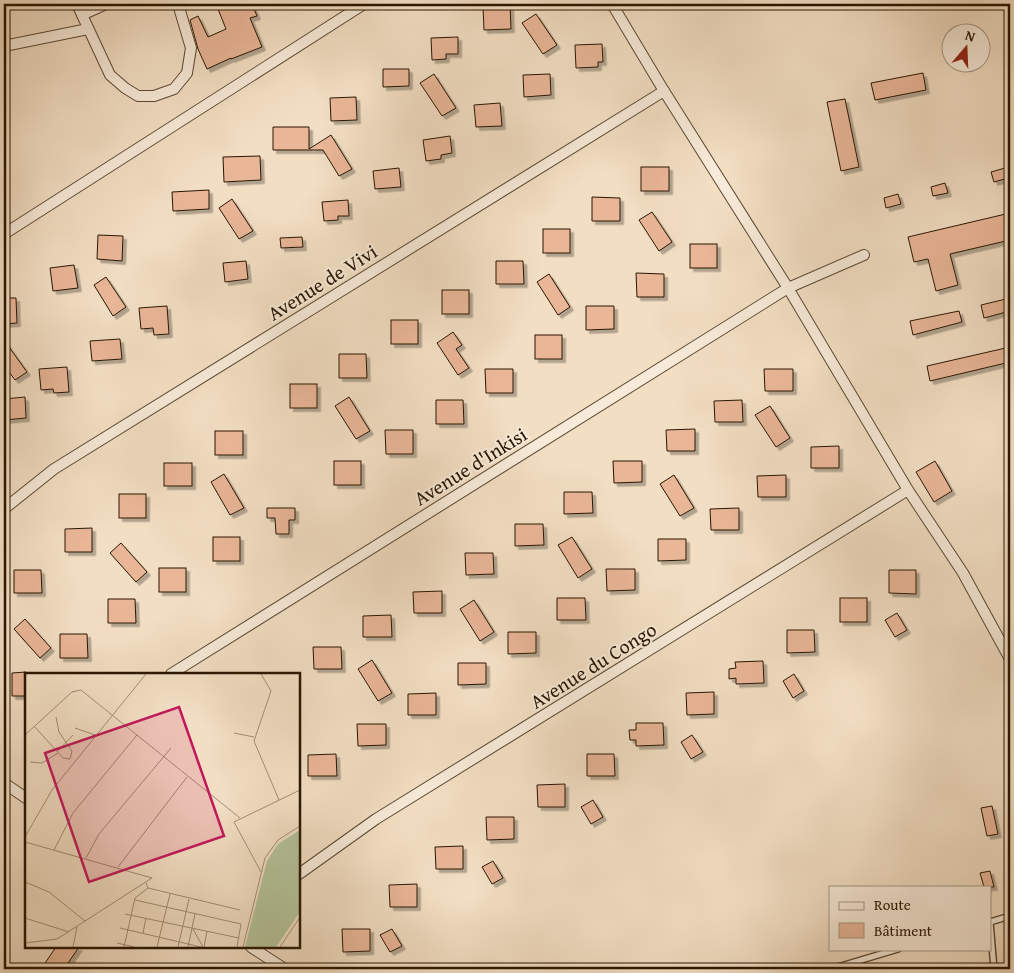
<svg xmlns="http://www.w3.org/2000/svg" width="1014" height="973" viewBox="0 0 1014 973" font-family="'Gentium Book Plus',serif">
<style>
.building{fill:#e9b698;stroke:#281601;filter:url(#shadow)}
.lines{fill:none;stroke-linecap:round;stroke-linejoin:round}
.lane-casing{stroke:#5a4832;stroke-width:8}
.street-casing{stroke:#5a4832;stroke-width:12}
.lane{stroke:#f7ead8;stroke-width:5}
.street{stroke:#f7ead8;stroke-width:10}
.labels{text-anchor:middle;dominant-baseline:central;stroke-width:4;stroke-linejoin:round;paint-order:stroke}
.street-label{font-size:20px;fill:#281601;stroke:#f7ead8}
.inset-road{fill:none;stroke:#a18e75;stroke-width:1}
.view{fill:#c2185b;fill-opacity:0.15;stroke:#c2185b;stroke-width:2.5}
.inset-edge{fill:none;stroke:#281601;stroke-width:2.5}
</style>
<defs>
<filter id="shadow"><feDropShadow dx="3.5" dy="3.5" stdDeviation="0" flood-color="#0004"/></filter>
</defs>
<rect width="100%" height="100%" fill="#f2dec3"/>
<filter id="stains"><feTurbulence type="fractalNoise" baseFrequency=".004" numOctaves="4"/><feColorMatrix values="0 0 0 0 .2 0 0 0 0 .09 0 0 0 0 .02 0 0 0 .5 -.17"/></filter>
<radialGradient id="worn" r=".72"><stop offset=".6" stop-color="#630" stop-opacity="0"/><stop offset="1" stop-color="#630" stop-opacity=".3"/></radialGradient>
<g class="building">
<polygon points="216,4 252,4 257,16 250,18 262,47 231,59 231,58 207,69 198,49 190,20 198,16 208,37 226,29"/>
<polygon points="510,5 511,29 484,30 483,7"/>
<polygon points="536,14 557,45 543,54 522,23"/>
<polygon points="458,37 458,54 446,54 446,59 432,60 431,38"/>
<polygon points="602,44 603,62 598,62 598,67 576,68 575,45"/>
<polygon points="383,69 409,69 409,86 383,87"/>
<polygon points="923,73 926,90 875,100 871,83"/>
<polygon points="434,74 456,108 442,116 420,83"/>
<polygon points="550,74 551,95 524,97 523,75"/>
<polygon points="356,97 357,120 331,121 330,98"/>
<polygon points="845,99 859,167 841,171 827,102"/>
<polygon points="500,103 502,126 476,127 474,105"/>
<polygon points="273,127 309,127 309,149 331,135 352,169 339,176 323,150 273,150"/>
<polygon points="450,136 452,153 441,155 441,159 426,161 423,140"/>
<polygon points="260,156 261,180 224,182 223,157"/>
<rect x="641" y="167" width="28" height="24"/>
<polygon points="399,168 401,187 375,189 373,171"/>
<polygon points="1005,168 1008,178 994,182 991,172"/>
<polygon points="945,183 948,193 933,196 931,187"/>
<polygon points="209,190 209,209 173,211 172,192"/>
<polygon points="898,194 901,204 886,208 884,198"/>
<polygon points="592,197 620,198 620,221 592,221"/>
<polygon points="232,199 253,231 239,239 219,208"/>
<polygon points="348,200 349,216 338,216 338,220 324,221 322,202"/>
<polygon points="652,212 672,242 659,251 639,220"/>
<polygon points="1010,213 1010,240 950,254 958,285 936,291 928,259 914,262 908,237"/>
<rect x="543" y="229" width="27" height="24"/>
<polygon points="98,235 123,236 122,261 97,259"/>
<polygon points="302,237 303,247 281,248 280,238"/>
<rect x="690" y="244" width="27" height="24"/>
<polygon points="246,261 248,279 225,282 223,263"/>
<polygon points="496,261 523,261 524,284 496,284"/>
<polygon points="74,265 78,288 53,291 50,268"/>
<polygon points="636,273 664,274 664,297 637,297"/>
<polygon points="549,274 570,307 558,315 537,282"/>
<polygon points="106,277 126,307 113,316 94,285"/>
<rect x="442" y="290" width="27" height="24"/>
<polygon points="4,298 16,298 17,323 4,324"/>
<polygon points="1010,298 1010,311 984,318 981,305"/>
<polygon points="167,306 169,334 154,335 153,328 141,329 139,308"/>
<polygon points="586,306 614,306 614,329 586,330"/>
<polygon points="959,311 962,322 913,335 910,321"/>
<rect x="391" y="320" width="27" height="24"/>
<polygon points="453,332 462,345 456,349 469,368 458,375 437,343"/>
<rect x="535" y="335" width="27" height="24"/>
<polygon points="120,339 122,359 92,361 90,341"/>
<polygon points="4,340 27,372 15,380 4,365"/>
<polygon points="1010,347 1010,362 930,381 927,366"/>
<polygon points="339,354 366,354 367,378 339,378"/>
<polygon points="67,367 69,392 54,393 53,389 41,390 39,369"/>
<polygon points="485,369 513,369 513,393 486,393"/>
<polygon points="764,369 793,369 793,391 765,391"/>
<rect x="290" y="384" width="27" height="24"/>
<polygon points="25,397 26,418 4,420 4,399"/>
<polygon points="349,397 370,431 356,439 335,406"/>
<polygon points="436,400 463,400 464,424 436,424"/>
<polygon points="742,400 743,422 715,422 714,401"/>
<polygon points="770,406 790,438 776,447 755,415"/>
<polygon points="695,429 695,451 667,451 666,430"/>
<polygon points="385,430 413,430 413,454 386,454"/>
<rect x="215" y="431" width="28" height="24"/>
<polygon points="839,446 839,468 811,468 811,447"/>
<rect x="334" y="461" width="27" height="24"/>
<polygon points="613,461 642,461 642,482 614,483"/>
<polygon points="935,461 952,491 934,502 916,472"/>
<rect x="164" y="463" width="28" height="23"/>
<polygon points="224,474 244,508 230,515 211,482"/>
<polygon points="674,475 694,508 680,516 660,484"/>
<polygon points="786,475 786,497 758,497 757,476"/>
<polygon points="564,492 592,492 593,513 564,514"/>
<rect x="119" y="494" width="27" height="24"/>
<polygon points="267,508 295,508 295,520 289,520 289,534 276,534 275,518 267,518"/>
<polygon points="739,508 739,530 711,530 710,509"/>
<polygon points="515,524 543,524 544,545 515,546"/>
<polygon points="92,528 92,552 65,552 65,529"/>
<rect x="213" y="537" width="27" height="24"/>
<polygon points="572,537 592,569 578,578 558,545"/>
<polygon points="658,539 686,539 686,560 658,561"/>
<polygon points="121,543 147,572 136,582 110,553"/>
<polygon points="465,553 493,553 494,574 466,575"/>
<rect x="159" y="568" width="27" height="24"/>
<polygon points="606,569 635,569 635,590 607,591"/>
<polygon points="14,570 41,570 42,593 14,593"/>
<polygon points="889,570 916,570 916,594 889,593"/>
<polygon points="442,591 442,613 414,613 413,592"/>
<polygon points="557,598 585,598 586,620 557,620"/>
<rect x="840" y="598" width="27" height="24"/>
<polygon points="108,599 135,599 136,623 108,623"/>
<polygon points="474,600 494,632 480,641 460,609"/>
<polygon points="897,613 907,630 895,637 885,620"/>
<polygon points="391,615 392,637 363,637 363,616"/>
<polygon points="25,619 51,648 40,658 14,629"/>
<polygon points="787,630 814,630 815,652 787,653"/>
<polygon points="508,632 536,632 536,653 508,654"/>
<polygon points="60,634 87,634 88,658 60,658"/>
<polygon points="313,647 341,647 342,669 314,669"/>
<polygon points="372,660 392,693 378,701 358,669"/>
<polygon points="763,661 764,683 736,684 736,678 729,679 729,669 736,668 735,662"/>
<polygon points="458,663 486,663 486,684 458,685"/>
<polygon points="26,672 26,696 12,696 12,673"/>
<polygon points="794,674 804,691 793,698 783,681"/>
<polygon points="714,692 714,714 687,715 686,693"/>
<polygon points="436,693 436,715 408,715 408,694"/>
<polygon points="636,723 663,723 664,745 636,746 636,740 630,740 629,730 636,730"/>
<polygon points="357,724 386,724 386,745 358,746"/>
<polygon points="692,735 703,752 691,759 681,742"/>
<polygon points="336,754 337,776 308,776 308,755"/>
<polygon points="587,754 614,754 615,776 587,776"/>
<polygon points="565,784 565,807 538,807 537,785"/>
<polygon points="593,800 603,817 591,824 581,807"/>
<polygon points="992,806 998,834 987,836 981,808"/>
<polygon points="486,817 514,817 514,839 487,840"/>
<polygon points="463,846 463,869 436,869 435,847"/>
<polygon points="493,861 503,878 492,884 482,867"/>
<polygon points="990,871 994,887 984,887 980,873"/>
<polygon points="417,884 417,907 390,907 389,885"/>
<polygon points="342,929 370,929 370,951 343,952"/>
<polygon points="392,929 402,946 390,952 380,935"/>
<polygon points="56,947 79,947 64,969 41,969"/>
</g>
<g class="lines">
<defs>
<g id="lane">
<polyline points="831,969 898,949"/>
<polyline points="994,969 990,922 1010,916"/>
</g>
<g id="street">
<polyline points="77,4 110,75 125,88 138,96 154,96 174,89 187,73 191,48 178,4"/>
<polyline points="612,4 664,91 788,288 908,490 963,573 1010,659"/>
<polyline points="82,15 106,4"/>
<polyline points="4,46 88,29"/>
<polyline points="4,234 364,4"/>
<polyline points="4,509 54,469 664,91"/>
<polyline points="171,674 788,288 864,255"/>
<polyline points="4,783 26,798"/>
<polyline points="299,874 376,819 908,490"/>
<polyline points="251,947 285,969"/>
</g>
</defs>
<use href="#lane" class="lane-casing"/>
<use href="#street" class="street-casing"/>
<use href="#lane" class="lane"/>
<use href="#street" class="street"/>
</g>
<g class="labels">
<g class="street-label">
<text transform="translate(322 282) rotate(-32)">Avenue de Vivi</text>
<text transform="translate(470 466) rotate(-32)">Avenue d'Inkisi</text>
<text transform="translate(593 665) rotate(-32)">Avenue du Congo</text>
</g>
</g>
<g transform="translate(25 673)">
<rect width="275" height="275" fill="#f2dec3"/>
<path d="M275 157V239L251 274H220L242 188 253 171Z" fill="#b4c299"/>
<path class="inset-road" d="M236 1 246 18 229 68 254 127M9 53 38 85 45 86 47 78 34 59 31 44M50 55 70 62M209 60 229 64M0 62 47 19 56 17 215 145M32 79 48 62M5 89 17 90 33 80M0 164 27 117 121 1M0 169 127 205 32 266 0 270M29 177 48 140 112 62M61 185 74 161 146 75M93 194 162 104M236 199 209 149 275 117M0 209 24 219 60 248M123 215 215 237M110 227 216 251 212 274M100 241 214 265M0 245 44 259M95 255 176 274M168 256 178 274M118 260 121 245M92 270 109 274M48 274 52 254M99 274 110 225 123 215 121 210M132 274 145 221M153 274 164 226M163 274 170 241M179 274 182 258M218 274 240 185 253 167 275 153M255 274 275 244"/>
<path class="view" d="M154 34 199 163 64 209 20 80Z"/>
<rect width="275" height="275" class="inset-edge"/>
</g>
<rect width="1014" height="973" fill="none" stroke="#f2dec3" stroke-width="20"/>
<rect x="5" y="5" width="1004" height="963" fill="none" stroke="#281601" stroke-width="2.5"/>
<rect x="10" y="10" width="994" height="953" fill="none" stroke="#281601"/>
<rect x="829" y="886" width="162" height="65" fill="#f7ead8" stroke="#a49582"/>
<rect x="839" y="902" width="25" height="8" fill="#f7ead8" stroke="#a49582"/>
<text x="874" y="910" font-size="15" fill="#281601">Route</text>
<rect x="839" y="923" width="25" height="15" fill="#e9b698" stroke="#a49582"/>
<text x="874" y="936" font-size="15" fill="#281601">Bâtiment</text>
<g transform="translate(966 48) rotate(19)"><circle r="24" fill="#f7ead8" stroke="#a49582"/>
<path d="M0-4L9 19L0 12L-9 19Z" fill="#8f2418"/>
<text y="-8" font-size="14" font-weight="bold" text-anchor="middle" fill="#281601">N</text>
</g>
<rect width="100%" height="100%" filter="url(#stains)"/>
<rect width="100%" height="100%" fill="url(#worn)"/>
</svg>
